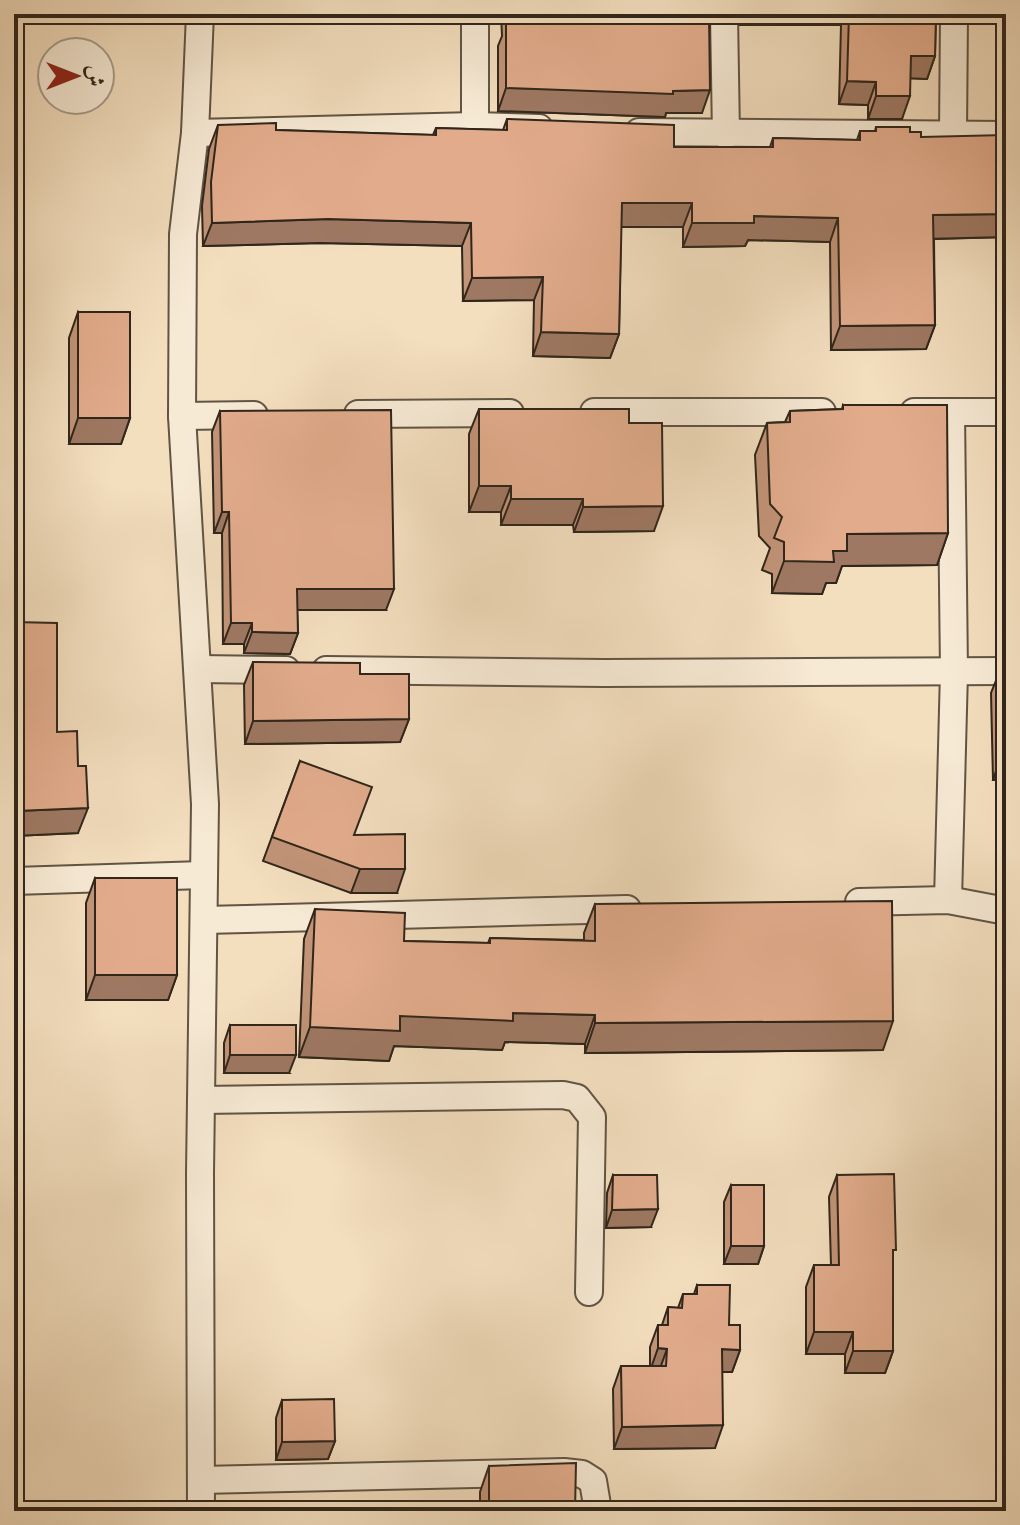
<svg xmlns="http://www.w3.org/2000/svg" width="1020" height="1525" viewBox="0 0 1020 1525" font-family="'Libre Caslon Text',Amiri,serif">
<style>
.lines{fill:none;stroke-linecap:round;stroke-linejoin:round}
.street-casing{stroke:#615444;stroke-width:30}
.street{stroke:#f7ead5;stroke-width:26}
.wall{fill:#c29478;stroke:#30261b;stroke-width:2}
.shaded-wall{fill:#9e7862;stroke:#30261b;stroke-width:2}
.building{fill:#e2ac8c;stroke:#30261b;stroke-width:2}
</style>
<rect width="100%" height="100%" fill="#f3debe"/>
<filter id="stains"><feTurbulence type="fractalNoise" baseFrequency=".0025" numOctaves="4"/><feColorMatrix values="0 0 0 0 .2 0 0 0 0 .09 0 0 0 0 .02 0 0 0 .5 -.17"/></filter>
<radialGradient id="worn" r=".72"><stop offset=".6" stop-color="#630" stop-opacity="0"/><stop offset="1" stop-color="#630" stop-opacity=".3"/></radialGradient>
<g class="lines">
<defs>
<g id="street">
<polyline points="200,14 195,133 183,234 182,416 205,804 200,1173 201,1511"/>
<polyline points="724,14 726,135"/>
<polyline points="475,126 475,14"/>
<polyline points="639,132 1006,135"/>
<polyline points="195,133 475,126 539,128"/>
<polyline points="953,134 954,14"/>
<polyline points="594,412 822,412"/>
<polyline points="914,412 1006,412"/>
<polyline points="358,414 510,413"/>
<polyline points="182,416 254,415"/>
<polyline points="198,669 286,670"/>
<polyline points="326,670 604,673 1006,671"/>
<polyline points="14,881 203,875"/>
<polyline points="948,900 954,672 951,412"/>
<polyline points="859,902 948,900 1006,911"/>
<polyline points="204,920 627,909"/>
<polyline points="201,1100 563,1095 577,1098 592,1117 589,1292"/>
<polyline points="201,1480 564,1472 582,1474 593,1481 598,1511"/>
</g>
</defs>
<use href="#street" class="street-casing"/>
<use href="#street" class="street"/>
</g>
<g class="wall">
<polygon points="501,14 712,14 710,22 702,113 666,113 665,117 498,111 498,46 502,36"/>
<polygon points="739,14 936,14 935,56 927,79 910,78 902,119 868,119 868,105 839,104 841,25 740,25"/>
<polygon points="507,119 674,147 770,147 773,138 857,140 860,131 875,131 876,127 910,132 921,137 1006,237 934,239 935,325 926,349 831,350 830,242 748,240 745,246 683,247 683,227 621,227 619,334 610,358 533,356 534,300 463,301 462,246 320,243 203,246 202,206 209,149 218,125 276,130 433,135 436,128 503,130"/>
<polygon points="1006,238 1006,340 1002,340 1002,249"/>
<polygon points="78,312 130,418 121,444 69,444 69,338"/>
<polygon points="843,405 948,533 937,565 842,566 836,583 826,583 822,594 772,593 772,574 762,570 770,548 759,536 755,455 767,423 785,422 790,411 842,409"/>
<polygon points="479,409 629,423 654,531 574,532 573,525 501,525 501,512 469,512 469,434"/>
<polygon points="220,411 386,610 297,610 298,633 290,654 244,653 244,644 223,644 222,533 214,533 212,432"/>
<polygon points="14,622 57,732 78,833 14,836"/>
<polygon points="253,662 360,674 409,719 400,742 245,744 244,685"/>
<polygon points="999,673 1006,779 993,780 991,693"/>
<polygon points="300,761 354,835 397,893 351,893 263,861"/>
<polygon points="95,878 177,975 168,1000 86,1000 86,903"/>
<polygon points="595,904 883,1050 585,1053 585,1044 505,1042 502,1050 394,1046 389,1061 299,1057 304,939 315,909 404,941 488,943 490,938 584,940 584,933"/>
<polygon points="230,1025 289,1073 224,1073 224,1043"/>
<polygon points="613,1175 651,1227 606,1228 607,1193"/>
<polygon points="837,1175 893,1259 893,1351 885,1373 845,1373 845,1354 806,1354 806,1287 814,1265 831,1265 829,1197"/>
<polygon points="731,1185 764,1246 758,1264 724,1264 724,1202"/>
<polygon points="697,1285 729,1325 740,1350 732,1372 722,1372 715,1448 614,1449 613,1389 621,1366 650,1366 650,1347 658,1325 662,1325 668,1307 678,1308 683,1294 694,1294"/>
<polygon points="282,1400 335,1441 328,1459 276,1460 276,1418"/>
<polygon points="489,1466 575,1511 480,1511 480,1492"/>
</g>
<g class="shaded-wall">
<polygon points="744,14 845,14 841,25 740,25"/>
<polygon points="911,56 935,56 927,79 902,78"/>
<polygon points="847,81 876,82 868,105 839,104"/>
<polygon points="506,88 673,91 710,90 702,113 666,113 665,117 498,111"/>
<polygon points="876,96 910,96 902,119 868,119"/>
<polygon points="622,203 692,203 683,227 613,227"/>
<polygon points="1006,214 1006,237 925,239 933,215"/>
<polygon points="754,216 838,218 830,242 748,240 745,246 683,247 692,223"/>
<polygon points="328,219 471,223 462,246 320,243 203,246 212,223"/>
<polygon points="543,277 534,300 463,301 472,278"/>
<polygon points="935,325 926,349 831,350 840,326"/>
<polygon points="1006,330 1006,340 1002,340"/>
<polygon points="541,332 619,334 610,358 533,356"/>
<polygon points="78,418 130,418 121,444 69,444"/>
<polygon points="479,486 511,486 501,512 469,512"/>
<polygon points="511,499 583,499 573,525 501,525"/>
<polygon points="663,506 654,531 574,532 583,507"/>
<polygon points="222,512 229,512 222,533 214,533"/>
<polygon points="948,533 937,565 842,566 836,583 826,583 822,594 772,593 784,561 833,551 847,534"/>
<polygon points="297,589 394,589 386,610 289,610"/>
<polygon points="231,623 252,623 244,644 223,644"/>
<polygon points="252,632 298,633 290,654 244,653"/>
<polygon points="409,719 400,742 245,744 253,721"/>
<polygon points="1000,759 1006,759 1006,779 993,780"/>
<polygon points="88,808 78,833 14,836 14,817 16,811"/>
<polygon points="360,869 405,869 397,893 351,893"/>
<polygon points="95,975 177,975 168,1000 86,1000"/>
<polygon points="513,1013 595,1015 585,1044 505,1042 502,1050 394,1046 389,1061 299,1057 310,1027 400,1016"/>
<polygon points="893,1021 883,1050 585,1053 595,1023"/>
<polygon points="230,1055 296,1055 289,1073 224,1073"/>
<polygon points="658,1209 651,1227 606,1228 612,1210"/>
<polygon points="731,1246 764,1246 758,1264 724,1264"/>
<polygon points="814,1332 853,1332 845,1354 806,1354"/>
<polygon points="658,1348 667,1349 659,1371 650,1371"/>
<polygon points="722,1349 740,1350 732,1372 714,1372"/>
<polygon points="853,1351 893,1351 885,1373 845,1373"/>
<polygon points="723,1425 715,1448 614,1449 622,1427"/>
<polygon points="335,1441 328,1459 276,1460 282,1442"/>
</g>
<g class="building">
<polygon points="510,14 709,14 710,90 673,91 673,94 506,88 506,23 510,23"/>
<polygon points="849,14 936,14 935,56 911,56 910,96 876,96 876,82 847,81"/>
<polygon points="507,119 674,125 674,147 773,147 773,138 860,140 860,131 876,131 876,127 910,127 910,132 921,132 921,137 1006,135 1006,214 933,215 935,325 840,326 838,218 754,216 754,223 692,223 692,203 622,203 619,334 541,332 543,277 472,278 471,223 328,219 212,223 211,182 218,125 276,123 276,130 436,135 436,128 507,130"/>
<rect x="78" y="312" width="52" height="106"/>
<polygon points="843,405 947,405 948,533 847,534 847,551 833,551 834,562 784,561 784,542 774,538 782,517 770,504 767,423 790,422 790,411 843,409"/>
<polygon points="479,409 629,409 629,423 662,423 663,506 583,507 583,499 511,499 511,486 479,486"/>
<polygon points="391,410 394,589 297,589 298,633 252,632 252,623 231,623 229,512 222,512 220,411"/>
<polygon points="14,622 57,623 57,732 77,731 78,766 86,766 88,808 16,811 14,719"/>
<polygon points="253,662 360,663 360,674 409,674 409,719 253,721"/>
<polygon points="1006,672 1006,759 1000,759 999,673"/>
<polygon points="300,761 372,787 354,835 405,834 405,869 360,869 272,837"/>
<rect x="95" y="878" width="82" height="97"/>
<polygon points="892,901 893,1021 595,1023 595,1015 513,1013 513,1021 400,1016 400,1031 310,1027 315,909 405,913 404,941 490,943 490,938 595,941 595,904"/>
<rect x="230" y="1025" width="66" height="30"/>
<polygon points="894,1174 896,1250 893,1250 893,1351 853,1351 853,1332 814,1332 814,1265 839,1265 837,1175"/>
<polygon points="613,1175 657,1175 658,1209 612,1210"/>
<rect x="731" y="1185" width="33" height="61"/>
<polygon points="697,1285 730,1285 729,1325 740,1325 740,1350 722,1349 723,1425 622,1427 621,1366 666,1366 667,1349 658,1348 658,1325 668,1325 668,1307 682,1308 683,1294 697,1294"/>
<polygon points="334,1399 335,1441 282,1442 282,1400"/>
<polygon points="576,1463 575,1511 489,1511 489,1466"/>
</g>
<rect width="1020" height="1525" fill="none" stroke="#f3debe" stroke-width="48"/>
<rect x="16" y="16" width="988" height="1493" fill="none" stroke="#30261b" stroke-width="4"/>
<rect x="24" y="24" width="972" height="1477" fill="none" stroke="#30261b" stroke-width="2"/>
<g transform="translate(76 76) rotate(90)"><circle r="38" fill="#f7ead5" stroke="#a79c8b" stroke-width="2"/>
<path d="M0-6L14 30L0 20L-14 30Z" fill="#8f2418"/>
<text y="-12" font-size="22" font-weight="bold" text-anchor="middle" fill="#30261b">ش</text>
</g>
<rect width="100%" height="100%" filter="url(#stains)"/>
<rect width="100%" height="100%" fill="url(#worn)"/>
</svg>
